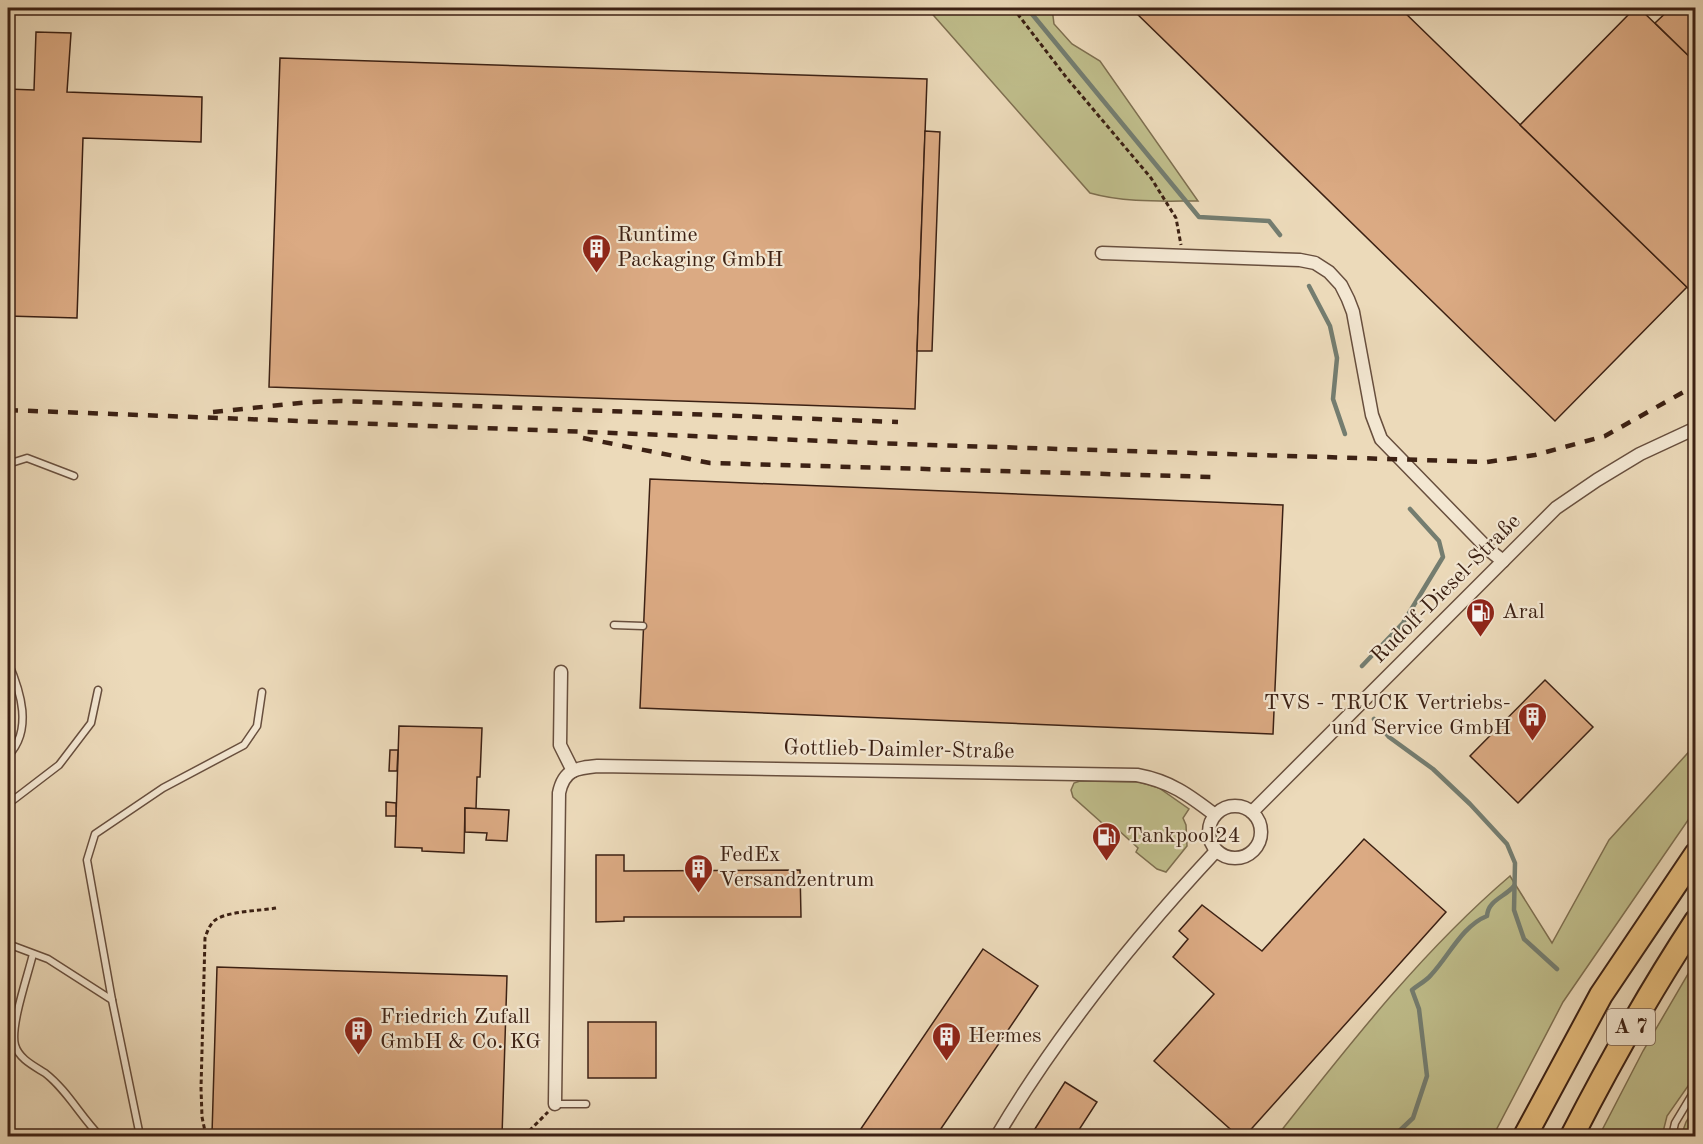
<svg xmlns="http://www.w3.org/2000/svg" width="1703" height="1144" viewBox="0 0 1703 1144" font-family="'Old Standard TT',serif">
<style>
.green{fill:#bfbd8b;stroke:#7e6f50;stroke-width:1.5}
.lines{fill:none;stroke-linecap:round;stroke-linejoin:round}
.stream{stroke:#747d70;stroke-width:4.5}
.building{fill:#dbaa83;stroke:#3c2114;stroke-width:1.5}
.service-casing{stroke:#684f3e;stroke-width:9}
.minor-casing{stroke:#684f3e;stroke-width:15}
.motorway-casing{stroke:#3c2114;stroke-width:26}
.path{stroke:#3c2114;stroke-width:3;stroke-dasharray:4.5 3;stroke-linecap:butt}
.service{stroke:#f3e7d2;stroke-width:6}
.minor{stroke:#f3e7d2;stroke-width:12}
.motorway{stroke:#e6bd7d;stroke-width:22}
.rail{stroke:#3c2114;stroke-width:4.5;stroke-dasharray:10 10;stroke-linecap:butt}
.labels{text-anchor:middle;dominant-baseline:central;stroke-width:4.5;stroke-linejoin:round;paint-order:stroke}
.shield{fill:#f3e7d2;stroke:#735c4d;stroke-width:1.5}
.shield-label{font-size:21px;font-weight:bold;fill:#3c2114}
.poi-label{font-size:22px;fill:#3c2114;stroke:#f3e7d2;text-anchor:start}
.street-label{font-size:22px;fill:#3c2114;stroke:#f3e7d2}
</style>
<rect width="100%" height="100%" fill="#ecdaba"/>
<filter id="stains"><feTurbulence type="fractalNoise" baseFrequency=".00333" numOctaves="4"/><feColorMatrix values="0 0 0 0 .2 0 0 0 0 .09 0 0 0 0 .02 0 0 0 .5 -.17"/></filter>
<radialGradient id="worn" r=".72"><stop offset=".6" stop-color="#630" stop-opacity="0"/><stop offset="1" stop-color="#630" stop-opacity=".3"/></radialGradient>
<g class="green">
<path d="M927 8H1052L1054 24 1072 44 1100 61 1198 201C1162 201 1125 203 1090 193Z"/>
<path d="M1695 745V810L1563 1002 1493 1136H1277C1349 1045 1421 952 1510 876L1552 943 1609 840Z"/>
<polygon points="1080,781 1139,782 1159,788 1189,809 1183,818 1186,825 1187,846 1166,872 1157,869 1136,852 1138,848 1115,827 1111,831 1073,797 1071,790 1074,783"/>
<polygon points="1695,962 1695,1076 1667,1116 1662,1136 1599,1136 1643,1051"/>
<polygon points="1695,1107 1695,1136 1681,1136 1686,1122"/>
</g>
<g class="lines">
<g class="stream">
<polyline points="1027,8 1199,217 1269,221 1280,235"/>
<polyline points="1309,286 1330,326 1337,358 1333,399 1345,434"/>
<polyline points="1362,666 1403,623 1443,557 1439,541 1410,509"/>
<polyline points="1374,719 1389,737 1433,769 1470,804 1507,844 1515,863 1514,910 1524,939 1557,969"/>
<path d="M1394 1136 1413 1118 1427 1076 1419 1009 1412 990C1418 985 1426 981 1431 975 1449 956 1462 926 1487 916 1488 900 1505 897 1514 886"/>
</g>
</g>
<g class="building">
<polygon points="1131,8 1400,8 1687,287 1555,421"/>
<polygon points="1635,8 1639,8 1696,63 1696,296 1520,125"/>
<polygon points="1671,8 1696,8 1696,63 1655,23"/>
<polygon points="36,32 71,33 67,92 202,97 201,142 83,138 77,318 8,316 10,136 8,136 8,89 34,90"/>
<polygon points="280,58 927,79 915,409 269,387"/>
<polygon points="925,131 940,132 932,351 917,351"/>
<polygon points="650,479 1283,505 1273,734 640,708"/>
<polygon points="1545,680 1593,727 1518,803 1470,756"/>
<polygon points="399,726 482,728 480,777 477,777 476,809 465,808 464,853 422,851 422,848 395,847"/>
<polygon points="390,750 398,750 397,771 389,771"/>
<polygon points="386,802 396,803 396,816 386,816"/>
<polygon points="465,808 509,810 507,841 486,840 487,833 465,832"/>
<polygon points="1364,839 1446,912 1245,1136 1238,1136 1154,1061 1214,994 1173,957 1188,939 1179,931 1202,905 1262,951"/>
<polygon points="596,855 624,855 624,871 800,870 801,917 624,917 624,921 596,922"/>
<polygon points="983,949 1038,986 936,1136 856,1136"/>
<polygon points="217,967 507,976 502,1136 294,1136 212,1134"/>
<rect x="588" y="1022" width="68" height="56"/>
<polygon points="1065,1082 1097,1102 1075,1136 1032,1136 1031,1135"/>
</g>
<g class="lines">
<defs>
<g id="service">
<polyline points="8,464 27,458 74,476"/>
<polyline points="614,625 643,626"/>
<path d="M8 662C21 692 33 730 8 756"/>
<polyline points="8,804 59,765 91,723 98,690"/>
<polyline points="8,944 48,959 112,1000 140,1136"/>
<path d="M33 954C28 975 10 1026 15 1045 19 1059 34 1066 45 1073 67 1090 81 1117 100 1136"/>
<polyline points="112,1000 87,860 95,834 163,788 244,745 257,726 262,692"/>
<polyline points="555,1104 586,1104"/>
<polyline points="1672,1136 1675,1123 1696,1088"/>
</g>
<g id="minor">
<polyline points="1102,253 1300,260 1315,263 1329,272 1341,285 1348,299 1353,312 1372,415 1381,439 1489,550 1503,561"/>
<polyline points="561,672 560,745 573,771"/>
<circle cx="1235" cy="832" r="26"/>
<polyline points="1252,812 1556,508 1597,480 1640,454 1696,428"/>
<path d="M555 1104 559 793C564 769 577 768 598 766L1137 775C1170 781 1189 795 1215 815"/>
<path d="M997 1136C1058 1033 1134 939 1216 851"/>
</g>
<g id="motorway">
<polyline points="1525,1136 1601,995 1696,854"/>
<path d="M1572 1136C1610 1062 1650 991 1696 921"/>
</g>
</defs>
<use href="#service" class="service-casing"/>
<use href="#minor" class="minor-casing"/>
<use href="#motorway" class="motorway-casing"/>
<g class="path">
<polyline points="1013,8 1066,77 1151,178 1176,218 1181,245"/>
<path d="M206 1136 202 1117 201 1088 205 938C207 932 209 926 214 921 225 911 260 911 276 908"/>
<polyline points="524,1136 548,1112"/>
</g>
<use href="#service" class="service"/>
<use href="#minor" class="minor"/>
<use href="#motorway" class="motorway"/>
<g class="rail">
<polyline points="8,410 930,445 1487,462 1535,455 1605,436 1696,385"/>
<polyline points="213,412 310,402 341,401 898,422"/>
<polyline points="583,438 710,463 1213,477"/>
</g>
</g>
<defs>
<symbol id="building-pin" viewBox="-11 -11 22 30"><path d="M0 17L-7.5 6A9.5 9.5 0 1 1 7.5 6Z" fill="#8f2418" stroke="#f3e7d2"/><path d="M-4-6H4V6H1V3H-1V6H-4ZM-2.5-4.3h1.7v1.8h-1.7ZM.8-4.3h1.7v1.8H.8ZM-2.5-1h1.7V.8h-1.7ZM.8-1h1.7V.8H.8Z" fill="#fff"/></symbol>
<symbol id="fuel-pin" viewBox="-11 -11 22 30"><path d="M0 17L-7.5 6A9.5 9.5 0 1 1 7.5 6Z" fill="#8f2418" stroke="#f3e7d2"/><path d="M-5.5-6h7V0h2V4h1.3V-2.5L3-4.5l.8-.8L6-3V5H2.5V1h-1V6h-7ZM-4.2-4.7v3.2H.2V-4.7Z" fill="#fff"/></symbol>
</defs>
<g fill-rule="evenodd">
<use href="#building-pin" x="580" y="232" width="33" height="45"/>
<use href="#fuel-pin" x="1464" y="596" width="33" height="45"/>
<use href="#building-pin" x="1516" y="700" width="33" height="45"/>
<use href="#fuel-pin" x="1090" y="820" width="33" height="45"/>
<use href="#building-pin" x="682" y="852" width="33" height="45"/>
<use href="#building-pin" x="342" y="1014" width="33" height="45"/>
<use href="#building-pin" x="930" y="1020" width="33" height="45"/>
</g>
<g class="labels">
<rect class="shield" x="1607" y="1009" width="48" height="36" rx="4.5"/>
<g class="shield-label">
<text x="1631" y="1027">A 7</text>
</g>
<g class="poi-label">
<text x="617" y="235">Runtime<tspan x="617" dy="25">Packaging GmbH</tspan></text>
<text x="1502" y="612">Aral</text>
<text x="1511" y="703" text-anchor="end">TVS - TRUCK Vertriebs-<tspan x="1511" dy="25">und Service GmbH</tspan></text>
<text x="1127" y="836">Tankpool24</text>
<text x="719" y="855">FedEx<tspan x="719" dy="25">Versandzentrum</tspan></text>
<text x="380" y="1017">Friedrich Zufall<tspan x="380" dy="25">GmbH &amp; Co. KG</tspan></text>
<text x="968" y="1036">Hermes</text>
</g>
<g class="street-label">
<text transform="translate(1446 589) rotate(-45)">Rudolf-Diesel-Straße</text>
<text transform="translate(899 750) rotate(1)">Gottlieb-Daimler-Straße</text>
</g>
</g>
<rect width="1703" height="1144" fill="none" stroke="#ecdaba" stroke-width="30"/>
<rect x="9" y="9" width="1685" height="1126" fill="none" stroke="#3c2114" stroke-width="3"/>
<rect x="15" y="15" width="1673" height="1114" fill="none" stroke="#3c2114" stroke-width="1.5"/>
<rect width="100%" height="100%" filter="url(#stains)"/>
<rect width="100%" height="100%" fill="url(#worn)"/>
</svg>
